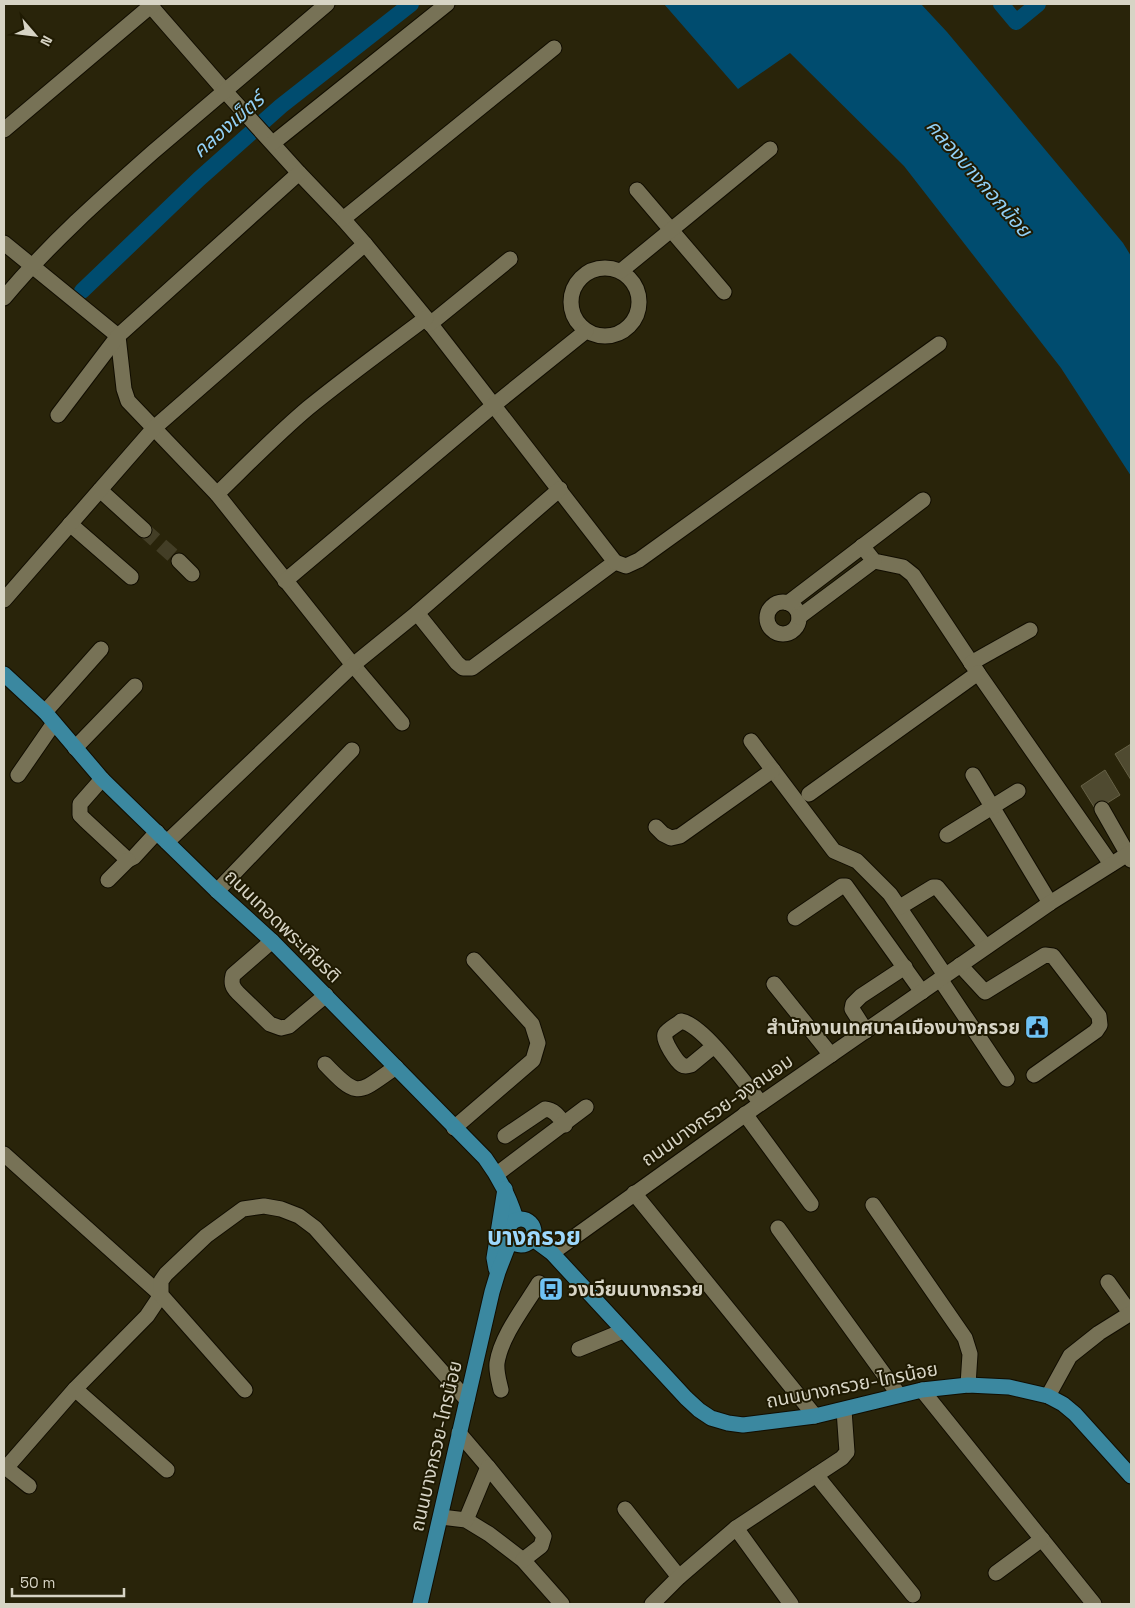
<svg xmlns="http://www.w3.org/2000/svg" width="1135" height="1608" viewBox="0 0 1135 1608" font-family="'Space Grotesk','Noto Sans Thai',sans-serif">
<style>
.water{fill:#004c6f}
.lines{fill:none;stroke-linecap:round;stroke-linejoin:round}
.canal{stroke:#004c6f;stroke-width:16}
.building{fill:#4f4a30;stroke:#666146}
.minor-tunnel{stroke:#433e26;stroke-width:15;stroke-dasharray:15 8;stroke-linecap:butt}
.minor-casing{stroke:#110d00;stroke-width:17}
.major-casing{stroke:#110d00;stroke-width:17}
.minor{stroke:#777256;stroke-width:15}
.major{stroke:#3b88a0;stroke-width:15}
.labels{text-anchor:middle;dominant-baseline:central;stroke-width:4;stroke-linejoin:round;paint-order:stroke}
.street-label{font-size:19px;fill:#d7d4c5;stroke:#1f1a02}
.poi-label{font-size:19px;font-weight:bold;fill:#d7d4c5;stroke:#1f1a02;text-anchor:end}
.water-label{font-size:20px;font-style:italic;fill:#92d0f6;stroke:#1f1a02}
.district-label{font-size:24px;font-weight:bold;fill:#9dd8fd;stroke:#1f1a02}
</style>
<rect width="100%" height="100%" fill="#29240a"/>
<polygon class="water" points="664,4 921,4 947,32 1123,243 1131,256 1131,476 1061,368 904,166 790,53 738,89"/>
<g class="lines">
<g class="canal">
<polyline points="1001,4 1016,22 1038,4"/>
<polyline points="82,291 199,179 281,106 411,4"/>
</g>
</g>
<g class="building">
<polygon points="1131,744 1131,780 1115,754"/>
<polygon points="1105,770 1120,795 1096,810 1081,786"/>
</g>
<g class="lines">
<polyline class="minor-tunnel" points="144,530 179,561"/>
<defs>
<g id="minor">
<polyline points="149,4 224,90 299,173 343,219 365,244 426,318 615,562 472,668 463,668 457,663 417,613"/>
<polyline points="4,130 153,4"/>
<polyline points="273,143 447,4"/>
<polyline points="637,190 724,292"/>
<polyline points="343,219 554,48"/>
<polyline points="4,243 118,336 124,389 128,401 217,494 353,665 402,723"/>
<circle cx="605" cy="302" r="34"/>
<polyline points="621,271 770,149"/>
<path d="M4 298C49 244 101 198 153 152 211 102 269 53 327 4"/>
<polyline points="430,324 510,259"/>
<polyline points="58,415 118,336 299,173"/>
<polyline points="100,490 144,530"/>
<path d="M217 494C247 465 276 435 308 408 346 377 386 348 426 318"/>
<polyline points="70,524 131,577"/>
<polyline points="862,546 874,561 903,567 913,575 978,673 1111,864"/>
<polyline points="179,561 192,574"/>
<polyline points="615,562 626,566 639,560 939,344"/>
<polyline points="285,581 494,405 586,331"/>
<polyline points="4,600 154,428 365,244"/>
<circle cx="783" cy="618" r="16"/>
<polyline points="788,603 923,500"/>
<polyline points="799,617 874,561"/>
<polyline points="971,663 1030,630"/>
<polyline points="45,712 101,649"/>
<polyline points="751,741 834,851 857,861 890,894 945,975"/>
<polyline points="75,748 135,686"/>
<polyline points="18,775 54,723"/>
<polyline points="973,775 1050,903"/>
<polyline points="102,779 80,804 80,815 85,820 128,860 134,857 157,832"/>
<polyline points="809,794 978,673"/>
<polyline points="1102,809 1131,860"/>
<polyline points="656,827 663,834 671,838 680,836 773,770"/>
<polyline points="947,835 1018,791"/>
<polyline points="167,842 353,665 417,613 560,489"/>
<polyline points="108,880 128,860"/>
<polyline points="217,891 352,750"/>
<polyline points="900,907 933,887 937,887 986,947"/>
<polyline points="795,918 842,886 846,886 922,992"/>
<path d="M272 941 233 975C231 983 232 987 238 993L270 1024 281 1028 289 1026 326 995"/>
<polyline points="960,965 985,992 1045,955 1053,956 1099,1016 1100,1025 1096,1031 1034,1075"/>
<polyline points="940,979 1007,1079"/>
<polyline points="774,984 831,1055"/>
<polyline points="866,1031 852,1009 853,1004 861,996 905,967"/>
<path d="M714 1046 691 1065C688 1066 685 1067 682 1065 677 1062 662 1040 665 1034 668 1029 677 1025 681 1021 703 1024 746 1085 761 1103"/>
<path d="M325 1064C359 1100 358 1093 396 1067"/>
<polyline points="745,1114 811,1204"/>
<polyline points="454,1128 533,1060 538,1043 532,1024 474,960"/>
<path d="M505 1136 545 1109C555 1110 559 1117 565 1125"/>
<polyline points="4,1154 161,1295 147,1316 75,1389 6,1468"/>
<polyline points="497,1174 586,1107"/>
<polyline points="634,1193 815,1416"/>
<polyline points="873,1205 965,1338 970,1354 968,1385"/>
<polyline points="778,1228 899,1395"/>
<polyline points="552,1253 757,1106 1050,903 1131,852"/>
<polyline points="1108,1282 1131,1314"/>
<polyline points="579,1349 623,1331"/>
<polyline points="75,1389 167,1470"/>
<polyline points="245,1390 161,1295 161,1281 166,1274 206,1236 243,1209 264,1206 281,1209 299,1216 315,1228 467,1400"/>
<path d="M501 1390C499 1381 496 1372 497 1363 501 1336 525 1306 539 1283"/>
<polyline points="922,1390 1094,1604"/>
<polyline points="1048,1396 1070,1356 1099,1333 1131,1313"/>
<polyline points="459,1433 488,1467"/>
<polyline points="4,1466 29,1486"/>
<polyline points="816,1475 913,1595"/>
<polyline points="625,1509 679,1577"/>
<polyline points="441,1517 466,1520 489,1534 523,1560 562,1604"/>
<polyline points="466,1520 488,1467 544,1536 541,1546 523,1560"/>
<polyline points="736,1528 791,1604"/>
<polyline points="996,1573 1042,1539"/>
<polyline points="652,1604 679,1577 736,1528 842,1458 847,1452 844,1410"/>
</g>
<g id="major">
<path d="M4 674 45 712 102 779 217 891 272 941 485 1158C499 1177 509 1196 516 1219"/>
<circle cx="521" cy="1232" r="13"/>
<polyline points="533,1239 552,1253 686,1398 699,1410 711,1418 728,1423 743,1425 815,1416 922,1390 968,1385 1009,1387 1048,1396 1063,1404 1075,1414 1131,1476"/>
<polyline points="496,1269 494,1258 505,1189"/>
<polyline points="420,1604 492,1292 498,1272 510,1241"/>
</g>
</defs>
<use href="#minor" class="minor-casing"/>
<use href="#major" class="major-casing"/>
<use href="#minor" class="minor"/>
<use href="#major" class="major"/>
</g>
<defs>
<symbol id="civic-square" viewBox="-11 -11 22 22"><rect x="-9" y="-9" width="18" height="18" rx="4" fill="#6fc2f4" stroke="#1f1a02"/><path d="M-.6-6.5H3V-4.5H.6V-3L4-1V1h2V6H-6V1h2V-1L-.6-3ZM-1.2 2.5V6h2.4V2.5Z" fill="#111"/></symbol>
<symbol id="bus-square" viewBox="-11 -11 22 22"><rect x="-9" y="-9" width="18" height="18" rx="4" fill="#6fc2f4" stroke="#1f1a02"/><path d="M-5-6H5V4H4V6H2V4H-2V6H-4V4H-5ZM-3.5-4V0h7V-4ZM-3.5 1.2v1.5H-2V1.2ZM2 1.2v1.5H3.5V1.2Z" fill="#111"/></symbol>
</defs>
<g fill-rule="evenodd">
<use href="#civic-square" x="1023" y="1013" width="28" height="28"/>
<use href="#bus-square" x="537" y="1275" width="28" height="28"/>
</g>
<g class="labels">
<g class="street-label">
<text transform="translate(283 926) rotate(44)">ถนนเทอดพระเกียรติ</text>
<text transform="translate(717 1110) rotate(-35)">ถนนบางกรวย-จงถนอม</text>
<text transform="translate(852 1385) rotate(-11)">ถนนบางกรวย-ไทรน้อย</text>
<text transform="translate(436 1446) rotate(-77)">ถนนบางกรวย-ไทรน้อย</text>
</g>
<g class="poi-label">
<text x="1020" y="1027">สำนักงานเทศบาลเมืองบางกรวย</text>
<text x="568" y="1289" text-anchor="start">วงเวียนบางกรวย</text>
</g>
<g class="water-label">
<text transform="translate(228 125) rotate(-41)">คลองเม็ตร์</text>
<text transform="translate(979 178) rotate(49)">คลองบางกอกน้อย</text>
</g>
<g class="district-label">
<text x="534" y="1236">บางกรวย</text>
</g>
</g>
<rect width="1135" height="1608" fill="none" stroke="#d7d4c5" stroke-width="10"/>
<g transform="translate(35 35) rotate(118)" stroke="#1f1a02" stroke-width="4" paint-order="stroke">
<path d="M0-4L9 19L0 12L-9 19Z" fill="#d7d4c5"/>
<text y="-8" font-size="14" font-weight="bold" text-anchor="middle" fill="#d7d4c5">N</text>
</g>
<path d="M12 1588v8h112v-8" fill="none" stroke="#d7d4c5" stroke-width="2.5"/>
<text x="20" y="1588" font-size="15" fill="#d7d4c5" stroke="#1f1a02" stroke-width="4" paint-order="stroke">50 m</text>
</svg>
